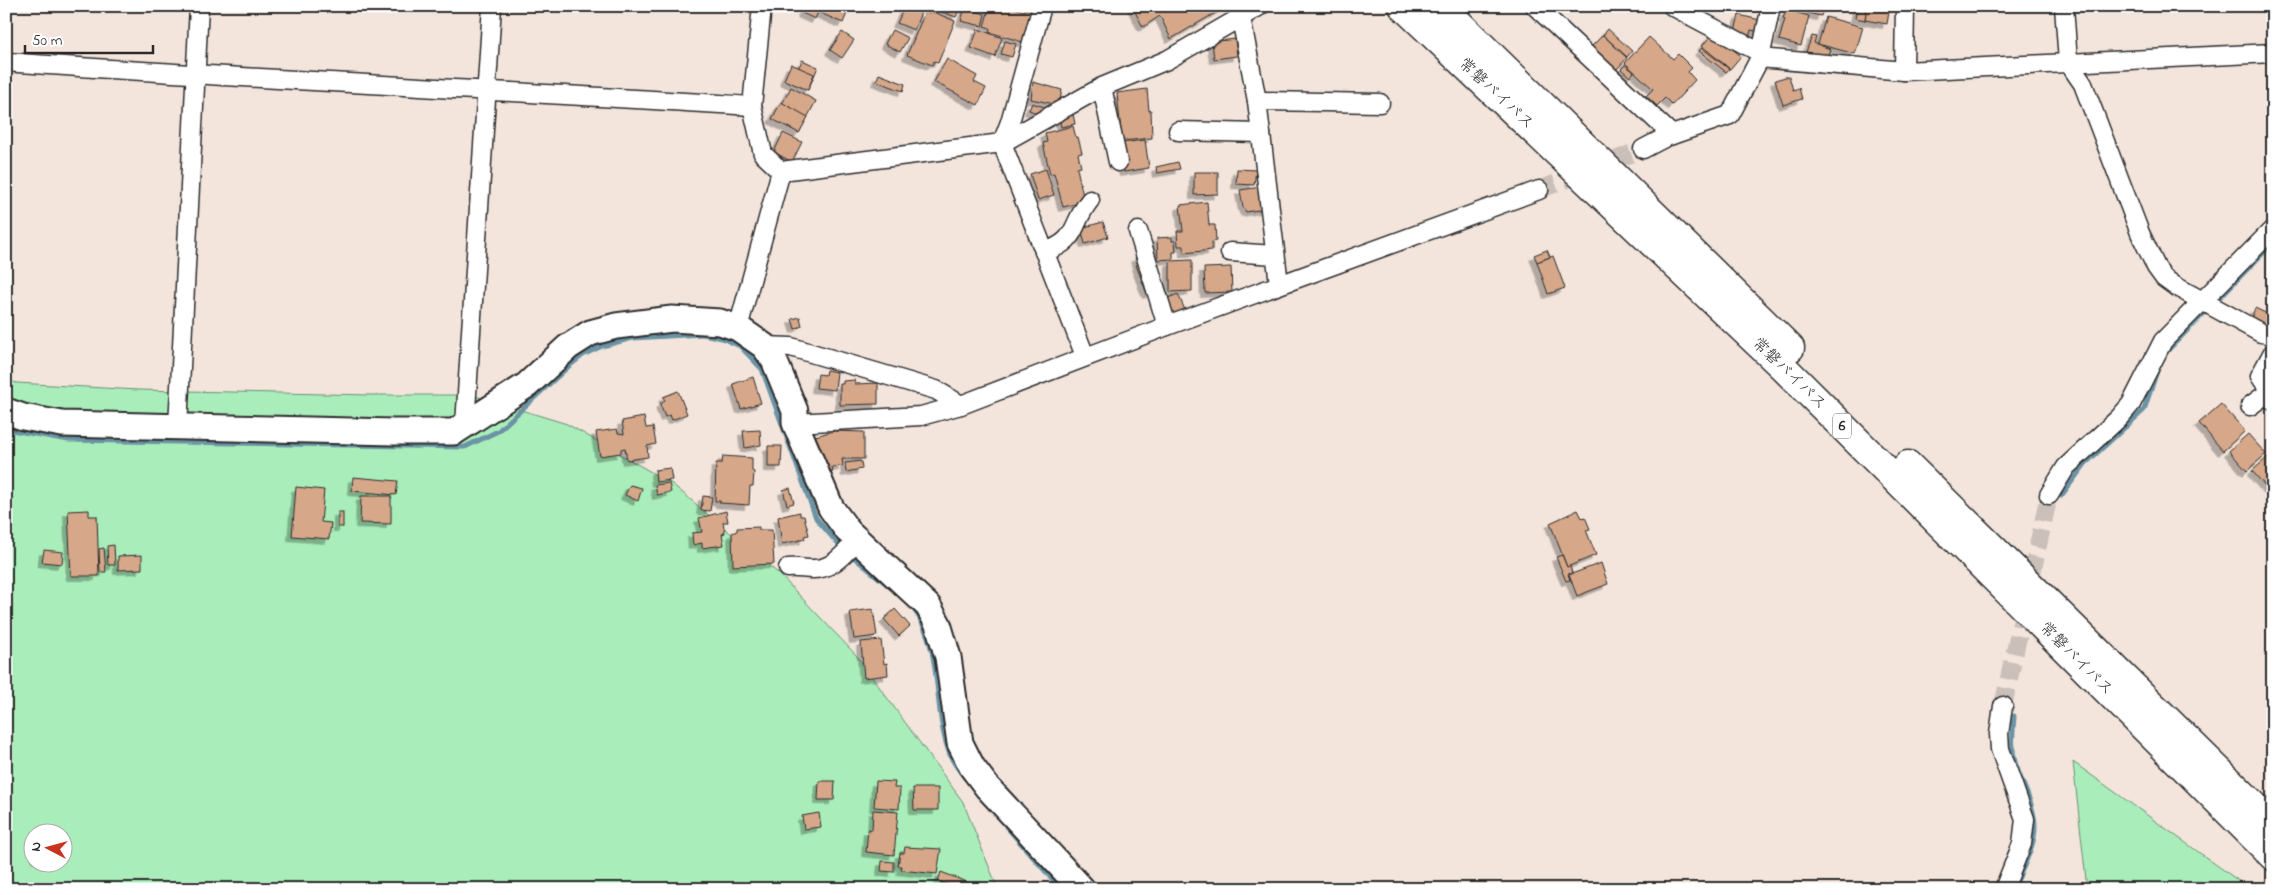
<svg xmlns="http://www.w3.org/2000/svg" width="2279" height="895" viewBox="0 0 2279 895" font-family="'Indie Flower','Klee One',sans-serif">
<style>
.green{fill:#a9eeba;stroke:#6a8c72;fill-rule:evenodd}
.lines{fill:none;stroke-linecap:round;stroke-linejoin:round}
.stream{stroke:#6b93a5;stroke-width:5}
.building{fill:#d6a789;stroke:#2b2b2b;filter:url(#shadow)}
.street-tunnel{stroke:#cbc0b9;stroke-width:18;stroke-dasharray:18 9;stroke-linecap:butt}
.street-casing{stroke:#2b2b2b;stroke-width:21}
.secondary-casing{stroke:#2b2b2b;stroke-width:29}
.highway-casing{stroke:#2b2b2b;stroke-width:31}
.street{stroke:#fff;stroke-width:18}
.secondary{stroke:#fff;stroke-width:25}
.highway{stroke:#fff;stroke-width:28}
.labels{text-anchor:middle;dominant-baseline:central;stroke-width:4;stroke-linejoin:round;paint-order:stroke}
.shield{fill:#fff;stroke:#6b6b6b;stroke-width:1}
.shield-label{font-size:15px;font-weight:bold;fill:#2b2b2b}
.street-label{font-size:16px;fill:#2b2b2b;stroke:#fff}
</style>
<defs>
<filter id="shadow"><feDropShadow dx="-4.5" dy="4.5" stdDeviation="0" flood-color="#0004"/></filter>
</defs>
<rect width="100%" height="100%" fill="#f3e5dc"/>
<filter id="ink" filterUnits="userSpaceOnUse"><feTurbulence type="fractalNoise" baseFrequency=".02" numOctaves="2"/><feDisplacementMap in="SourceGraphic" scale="10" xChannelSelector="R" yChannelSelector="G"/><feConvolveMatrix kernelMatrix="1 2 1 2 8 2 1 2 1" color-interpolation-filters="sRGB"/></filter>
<g filter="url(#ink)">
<g class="green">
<path d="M6 380 17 383 138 390 371 395H472L567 424 672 484 779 574 856 655 963 802 998 889H6ZM32 832H62V862H32Z"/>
<polygon points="2073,762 2250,889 2087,889"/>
</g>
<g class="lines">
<g class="stream">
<polyline points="2165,353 2273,243"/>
<polyline points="6,429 69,440 465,447 498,431 569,366 583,355 602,346 633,338 703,334 722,338 740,346 762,369 816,518 840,546 894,590"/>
<polyline points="2061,496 2085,464 2144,410 2158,368"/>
<path d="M913 608C944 649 932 705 949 752 952 762 959 770 965 778"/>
<path d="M2014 716C2013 731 2011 747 2015 762 2021 783 2035 805 2035 827 2035 847 2021 870 2014 889"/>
<polyline points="1006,826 1061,889"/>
</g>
</g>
<g class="building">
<polygon points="805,6 850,6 843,23 818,12 815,19 802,13"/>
<polygon points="905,6 913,6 922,10 914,30 897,23"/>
<polygon points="927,6 961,6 956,17"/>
<polygon points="990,6 1008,6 1024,11 1025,9 1035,12 1026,43 989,32 990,28 984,26"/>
<polygon points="1132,6 1227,6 1171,39 1160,16 1143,27"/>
<polygon points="1791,6 1824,6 1821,16 1790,9"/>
<polygon points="1857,6 1867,6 1865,20 1855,18"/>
<polygon points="1867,6 1890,6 1887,24 1865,20"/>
<polygon points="965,8 985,14 982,26 961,21"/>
<polygon points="1787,10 1809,16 1801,46 1779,40 1785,19 1783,18"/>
<polygon points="931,11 955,21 938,63 934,61 932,65 907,55 925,12 930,13"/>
<polygon points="1739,15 1764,21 1761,32 1751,30 1749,38 1734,35"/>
<polygon points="1826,17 1863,27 1855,54 1818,44"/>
<polygon points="978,29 1002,38 995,57 971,48"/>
<polygon points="1608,29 1632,51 1627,57 1603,35"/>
<polygon points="892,30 908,38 900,52 885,44"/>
<polygon points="842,32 854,40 842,58 830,50"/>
<polygon points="1713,33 1741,56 1730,69 1702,46"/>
<polygon points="1603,35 1627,58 1616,70 1591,47"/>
<polygon points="1812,36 1816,37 1814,43 1830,49 1828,55 1824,54 1823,57 1806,52"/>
<polygon points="1649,37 1673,59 1678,54 1692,68 1688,72 1695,80 1672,105 1665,98 1657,106 1646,96 1653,89 1625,63"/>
<polygon points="1235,39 1237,56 1214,59 1212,42"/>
<polygon points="1005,41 1016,44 1012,57 1001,54"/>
<polygon points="1702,48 1729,69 1726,72 1699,51"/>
<polygon points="947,59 977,76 974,82 986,88 978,105 934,82"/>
<polygon points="802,60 818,67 808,90 792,83"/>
<polygon points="791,64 814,74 808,90 784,80"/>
<polygon points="1625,65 1634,72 1630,77 1621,69"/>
<polygon points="879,74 905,84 903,91 876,81"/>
<polygon points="1789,76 1793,90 1799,88 1802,99 1783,105 1775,80"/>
<polygon points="1033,82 1062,90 1059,105 1031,99"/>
<polygon points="791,87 816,101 799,133 774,119"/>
<polygon points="1147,89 1149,111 1151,110 1152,138 1122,141 1117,93"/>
<polygon points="781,102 808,117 799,133 772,119"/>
<polygon points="1032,103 1044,107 1042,115 1029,110"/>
<polygon points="1073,114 1075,124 1061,127 1059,117"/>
<polygon points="1073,126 1076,138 1078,137 1082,153 1078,154 1081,167 1077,168 1083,196 1079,198 1080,203 1063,207 1054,173 1050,174 1043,143 1047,142 1045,133"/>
<polygon points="783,133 802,142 792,162 774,152"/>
<polygon points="1145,140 1149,168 1124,172 1121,143"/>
<polygon points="1178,162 1180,169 1157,173 1156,167"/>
<polygon points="1046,169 1054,195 1038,200 1030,174"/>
<polygon points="1237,169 1256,170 1254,185 1236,184"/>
<polygon points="1194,172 1218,172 1218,194 1194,195"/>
<polygon points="1261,187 1265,209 1246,212 1243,207 1240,190"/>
<polygon points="1207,202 1209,225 1215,225 1216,241 1212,242 1212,250 1184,253 1184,246 1178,246 1177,231 1183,231 1180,205"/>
<polygon points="1103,222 1108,237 1085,244 1081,228"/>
<polygon points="1172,237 1172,241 1175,241 1176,252 1173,252 1173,259 1158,260 1157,238"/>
<polygon points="1547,250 1550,257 1537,262 1534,255"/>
<polygon points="1141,255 1153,292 1147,294 1136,265 1138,264 1135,258"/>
<polygon points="1553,256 1565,288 1548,294 1537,262"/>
<polygon points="1192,260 1192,291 1170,292 1170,261"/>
<polygon points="1231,267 1232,292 1205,293 1204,268"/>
<polygon points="1178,294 1185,310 1174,315 1168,298"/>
<polygon points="2255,308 2270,315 2265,327 2250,321"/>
<polygon points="800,317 802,326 795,329 792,319"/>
<polygon points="826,370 837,372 835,390 816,388 818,374 825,375"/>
<polygon points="753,377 761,403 741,409 733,384"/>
<polygon points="855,380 855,384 878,383 878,404 840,405 840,384 843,384 843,381"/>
<polygon points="678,391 687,414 672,420 670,415 665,417 660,404 665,401 663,397"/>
<polygon points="2221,404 2245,431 2223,451 2199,423"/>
<polygon points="644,417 646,428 653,427 656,444 647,446 648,457 627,460 625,448 621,449 621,453 600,456 596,432 617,429 618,433 624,434 622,421"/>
<polygon points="760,430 761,445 745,448 743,431"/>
<polygon points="834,431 864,432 864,459 842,459 843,466 832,467 833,472 826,473 815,436"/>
<polygon points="2248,434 2266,454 2247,471 2229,451"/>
<polygon points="768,446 782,446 781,467 768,467"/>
<polygon points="723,456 752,458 752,471 754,472 753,486 750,486 749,505 720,503 720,501 715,501 716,463 722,463"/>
<polygon points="2268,457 2273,462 2273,484 2268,489 2252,471"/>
<polygon points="861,461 862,469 846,472 845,463"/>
<polygon points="670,468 672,480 656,482 655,470"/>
<polygon points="353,477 398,481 396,495 352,491"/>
<polygon points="669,483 671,492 657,495 655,485"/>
<polygon points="630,485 642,488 638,501 625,495"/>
<polygon points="296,487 324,490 321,522 331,523 329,539 292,536"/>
<polygon points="790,488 794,503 787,505 783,490"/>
<polygon points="361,496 391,496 391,524 360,523"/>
<polygon points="703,496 712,497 710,511 701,510"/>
<polygon points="89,510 89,516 97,516 99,576 71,576 68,511"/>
<polygon points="1578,510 1582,518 1585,517 1590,529 1586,530 1596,555 1567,567 1550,523"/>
<polygon points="726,511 728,522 723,522 725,533 722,534 724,545 702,548 702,543 693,545 692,533 702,532 699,518"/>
<rect x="338" y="512" width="5" height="15"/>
<polygon points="800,512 800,516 804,516 809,535 804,536 805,539 782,544 778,517"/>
<polygon points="759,527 759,530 772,530 774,564 733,566 732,533 737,531 737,528"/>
<polygon points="114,545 115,565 108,565 107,546"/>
<polygon points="104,548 106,572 100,572 99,549"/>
<polygon points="44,550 63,552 62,564 42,562"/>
<polygon points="142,555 142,569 118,570 118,556"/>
<polygon points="1562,555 1567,567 1570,566 1572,573 1568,574 1570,580 1566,581 1556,557"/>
<polygon points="1601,563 1608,584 1577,596 1569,575"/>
<polygon points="873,609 877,636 854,639 850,612"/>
<polygon points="895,609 910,626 899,636 884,619"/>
<polygon points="881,640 884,664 887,663 888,675 864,678 861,642"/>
<polygon points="819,781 835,781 834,800 818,800"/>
<polygon points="876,781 895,782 894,788 900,788 899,809 874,807"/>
<polygon points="913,788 938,788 938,810 914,810"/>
<polygon points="873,810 898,812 894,855 866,852 868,829 872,830"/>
<polygon points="819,813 821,827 804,829 802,816"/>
<polygon points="905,847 941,849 937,874 901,870 902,866 898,866 900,853 904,853"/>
<polygon points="882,861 894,862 894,872 881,871"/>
<polygon points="941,872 972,884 970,889 958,889 938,881"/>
</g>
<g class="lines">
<g class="street-tunnel">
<polyline points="1539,190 1643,149"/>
<polyline points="2003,706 2049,495"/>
</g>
<defs>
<g id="street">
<polyline points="1042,6 1010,122 1002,143 1085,356"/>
<polyline points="1535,6 1672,135"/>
<polyline points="1672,6 1761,53"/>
<polyline points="2064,6 2068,62 2083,84 2140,233 2156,267 2164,278 2175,286 2261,333 2273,335"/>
<polyline points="1241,18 1257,101 1279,284"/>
<polyline points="1760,58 1771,6"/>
<path d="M6 62C255 80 503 90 752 106"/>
<polyline points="1904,71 1905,6"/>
<polyline points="1102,87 1118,162"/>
<polyline points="1257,101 1380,103"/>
<polyline points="1178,131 1261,133"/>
<polyline points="1643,149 1666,137 1730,115 1760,58 1904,71 2273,53"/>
<polyline points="781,171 1002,143 1102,87 1167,60 1260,6"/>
<polyline points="1138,231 1167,326"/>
<path d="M1044 252C1080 240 1070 225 1090 200"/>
<polyline points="1230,252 1275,255"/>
<polyline points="738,328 781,171 763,154 752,106 762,6"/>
<polyline points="764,346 791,347 936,390 961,405 1167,326 1539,190"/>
<polyline points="2273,352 2260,376 2268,388 2273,401"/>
<polyline points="2250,406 2269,392"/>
<polyline points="795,423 921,416 961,405"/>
<polyline points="465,425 492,6"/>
<polyline points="178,427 199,6"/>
<polyline points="2049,495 2066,467 2119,418 2131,404 2163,341 2273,229"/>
<path d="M788 568C797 567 804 569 812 569 832 570 845 553 857 540"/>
<polyline points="2003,706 1999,734 2000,749 2025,819 2022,844 2004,889"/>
</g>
<polyline id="secondary" points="6,411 23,417 62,424 394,432 454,432 527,385 568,347 590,333 616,326 672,319 720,322 738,328 764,346 774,360 795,411 795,423 831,508 848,531 928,606 938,624 948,657 960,743 972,767 987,787 1082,889"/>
<g id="highway">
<polyline points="1403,6 1782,366 2273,856"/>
<polyline points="1441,6 1790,348"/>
<polyline points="1908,465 2273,824"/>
</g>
</defs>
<use href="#street" class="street-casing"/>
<use href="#secondary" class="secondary-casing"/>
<use href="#highway" class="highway-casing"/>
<use href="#street" class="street"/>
<use href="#secondary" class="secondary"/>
<use href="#highway" class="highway"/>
</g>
</g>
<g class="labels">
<rect class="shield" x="1833" y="413.5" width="18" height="25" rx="4"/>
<g class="shield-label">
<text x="1842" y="426">6</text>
</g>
<g class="street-label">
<text transform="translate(1496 94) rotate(43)">常磐バイパス</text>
<text transform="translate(1789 374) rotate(44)">常磐バイパス</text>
<text transform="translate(2076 659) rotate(45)">常磐バイパス</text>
</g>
</g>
<rect width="2279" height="895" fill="none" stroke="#fff" stroke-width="25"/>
<rect x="12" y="12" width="2254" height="870" fill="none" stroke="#2b2b2b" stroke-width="2" filter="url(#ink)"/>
<g transform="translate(48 848) rotate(276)"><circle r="24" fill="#ffffff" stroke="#aaaaaa"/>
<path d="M0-4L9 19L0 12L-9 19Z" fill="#c8321e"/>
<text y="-8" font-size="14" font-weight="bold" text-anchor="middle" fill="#2b2b2b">N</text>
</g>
<path d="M25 45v8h128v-8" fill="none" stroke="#2b2b2b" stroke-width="2.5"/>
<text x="32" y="45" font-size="15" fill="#2b2b2b" stroke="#ffffff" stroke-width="4" paint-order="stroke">50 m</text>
</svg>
